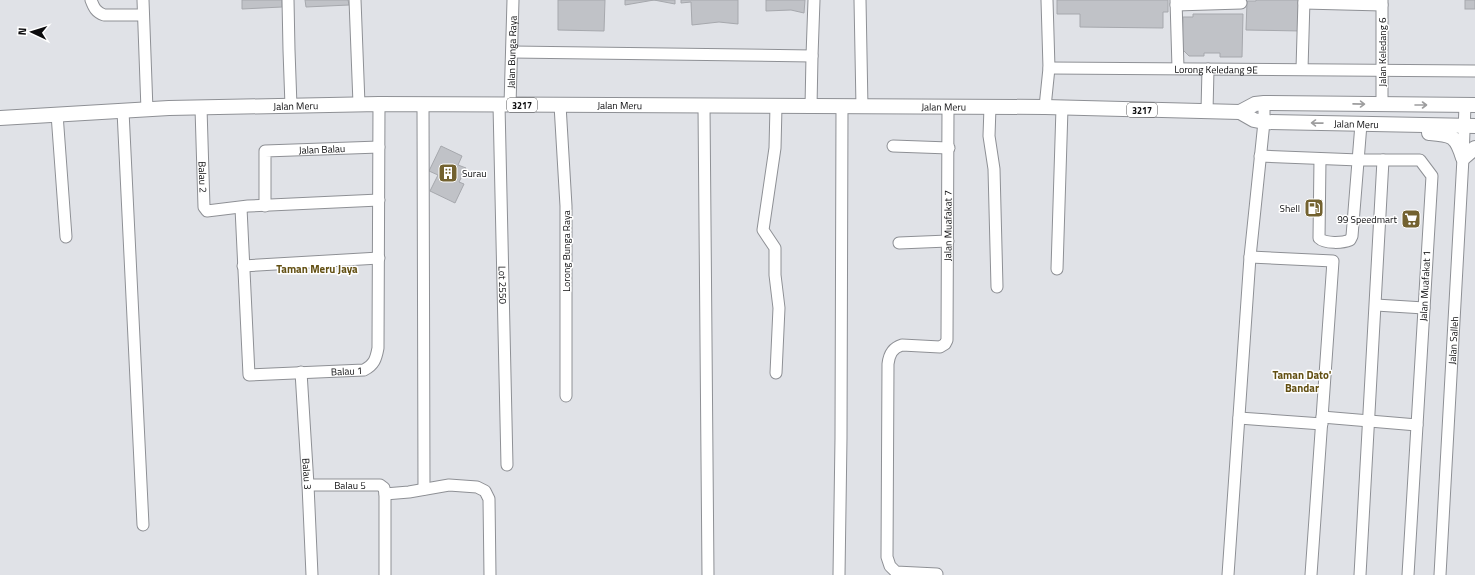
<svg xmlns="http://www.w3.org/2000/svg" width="1475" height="575" viewBox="0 0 1475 575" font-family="'Titillium Web',sans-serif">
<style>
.building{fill:#c0c2c7;stroke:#a6a8ad}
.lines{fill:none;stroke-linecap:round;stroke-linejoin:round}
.minor-casing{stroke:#8e9095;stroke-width:13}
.major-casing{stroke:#8e9095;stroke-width:16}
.minor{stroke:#fff;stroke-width:11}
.major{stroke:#fff;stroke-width:14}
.oneway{stroke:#9d9d9e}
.labels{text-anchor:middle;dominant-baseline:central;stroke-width:3;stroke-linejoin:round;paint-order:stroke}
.shield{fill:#fff;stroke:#545456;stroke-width:1}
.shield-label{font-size:9px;font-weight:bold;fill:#0b0b0d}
.street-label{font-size:10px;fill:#0b0b0d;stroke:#fff}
.poi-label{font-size:10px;fill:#0b0b0d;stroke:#fff;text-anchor:end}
.neighbourhood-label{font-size:11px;font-weight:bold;fill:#624f12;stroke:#fff}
</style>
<rect width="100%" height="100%" fill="#e0e2e7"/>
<g class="building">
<polygon points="242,0 282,0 282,7 242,9"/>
<polygon points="305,0 348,0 349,5 306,7"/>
<polygon points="558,0 605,0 604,31 558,30"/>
<polygon points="625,0 654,0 625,5"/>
<polygon points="654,0 675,0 675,4"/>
<polygon points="681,0 738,0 738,24 719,22 692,25 691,2 681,3"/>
<polygon points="766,0 805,0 804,13 791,10 766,11"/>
<polygon points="1057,0 1168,0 1168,12 1163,12 1163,28 1080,27 1080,14 1057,14"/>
<polygon points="1256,0 1301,0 1301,31 1246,30 1247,1 1256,1"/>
<rect x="1465" y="0" width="10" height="9"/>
<polygon points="1193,14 1243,14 1242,57 1220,57 1220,53 1204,53 1204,56 1189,56 1182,49 1183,17 1193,17"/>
<polygon points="441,146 462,156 458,165 466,168 459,182 464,184 455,203 430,191 438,175 429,171"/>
</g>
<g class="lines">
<defs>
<g id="minor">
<path d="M91 0C94 8 96 12 104 15H143"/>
<polyline points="143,0 147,110"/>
<polyline points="288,0 289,50 291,106"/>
<polyline points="355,0 359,104"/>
<polyline points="860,0 862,107"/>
<polyline points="1176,0 1178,68"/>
<polyline points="1304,3 1382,5"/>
<polyline points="1176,5 1241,3"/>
<polyline points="512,52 812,56 814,0"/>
<path id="s1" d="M1049 68 1475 71"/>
<polyline points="1302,69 1304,0"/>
<polyline points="423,104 424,489"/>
<path id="s2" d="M499 105 507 465"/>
<path id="s3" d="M510 105 513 0"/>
<polyline points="560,105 566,206 566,396"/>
<polyline points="1382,105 1382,0"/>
<polyline points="704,106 708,575"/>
<polyline points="776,106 775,148 763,230 775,248 775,275 779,308 776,373"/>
<polyline points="811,107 812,56"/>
<polyline points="990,107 989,136 994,169 997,287"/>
<polyline points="1045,107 1049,68 1047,0"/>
<path id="s4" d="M201 108 204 207 207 211 248 206 379 200"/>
<polyline points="123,111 143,525"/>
<polyline points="1207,111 1208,69"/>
<polyline points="57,114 66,237"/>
<polyline points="893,146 949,148"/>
<polyline points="1260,156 1359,160 1420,160 1432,176 1408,575"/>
<path d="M1320 159 1319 238C1325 244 1343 243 1350 240L1352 236 1361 124"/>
<path id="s5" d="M265 206V151L379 147"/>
<path id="s6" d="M241 208 249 375 364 370C374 365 376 359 378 348L379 104"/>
<polyline points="899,243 948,241"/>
<polyline points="1250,257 1333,261 1311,575"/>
<polyline points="243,266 379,258"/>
<polyline points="1057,269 1062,108"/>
<polyline points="1376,305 1424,308"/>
<path id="s7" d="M301 372 308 485 312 575"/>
<polyline points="1322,417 1417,425"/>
<polyline points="1239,418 1322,424"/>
<path id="s8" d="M308 485H380L384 488 385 494V575"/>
<polyline points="385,494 409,492 449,485 477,487 485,491 489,499 490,575"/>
<path id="s9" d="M937 574 896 572 890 566 887 557 888 364C889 355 892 348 902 345L940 347 945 344 947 340 948 108"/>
<polyline points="839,575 841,438 842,107"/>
<polyline points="1228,575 1250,257 1264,122 1264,103"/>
<polyline points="1360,575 1383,160"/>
<path id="s10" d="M1440 575 1463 158 1465 105"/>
</g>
<g id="major">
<polyline points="1240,112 1255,104 1264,103 1475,105"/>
<path id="s11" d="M0 118 169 108 379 104 1045 107 1240 112 1254 120 1264 122 1475 126"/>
<path d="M1429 133C1452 135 1456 135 1463 158L1475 148"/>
</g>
</defs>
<use href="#minor" class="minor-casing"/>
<use href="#major" class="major-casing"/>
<use href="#minor" class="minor"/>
<use href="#major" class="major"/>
</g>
<defs><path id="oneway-shaft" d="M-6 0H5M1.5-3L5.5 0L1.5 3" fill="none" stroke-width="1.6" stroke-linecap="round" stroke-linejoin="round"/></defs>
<g class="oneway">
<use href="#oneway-shaft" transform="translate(1359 104) rotate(1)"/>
<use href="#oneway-shaft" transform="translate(1421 105)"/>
<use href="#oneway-shaft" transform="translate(1317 123) rotate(-179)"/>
</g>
<defs>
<symbol id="building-square" viewBox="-11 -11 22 22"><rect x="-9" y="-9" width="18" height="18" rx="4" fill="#736230" stroke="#fff"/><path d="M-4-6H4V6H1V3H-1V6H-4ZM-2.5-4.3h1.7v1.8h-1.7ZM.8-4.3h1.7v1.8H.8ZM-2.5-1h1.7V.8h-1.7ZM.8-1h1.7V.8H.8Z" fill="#fff"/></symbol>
<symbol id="fuel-square" viewBox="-11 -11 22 22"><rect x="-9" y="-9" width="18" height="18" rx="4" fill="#736230" stroke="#fff"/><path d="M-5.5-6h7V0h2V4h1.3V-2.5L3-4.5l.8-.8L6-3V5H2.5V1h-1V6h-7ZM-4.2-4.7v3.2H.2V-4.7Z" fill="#fff"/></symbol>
<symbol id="supermarket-square" viewBox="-11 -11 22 22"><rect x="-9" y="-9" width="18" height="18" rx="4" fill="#736230" stroke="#fff"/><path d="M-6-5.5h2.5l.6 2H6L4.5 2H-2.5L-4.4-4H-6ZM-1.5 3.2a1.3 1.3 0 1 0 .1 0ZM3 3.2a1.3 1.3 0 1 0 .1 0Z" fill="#fff"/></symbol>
</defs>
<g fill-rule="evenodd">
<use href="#building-square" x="437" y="162" width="22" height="22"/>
<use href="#fuel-square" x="1303" y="197" width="22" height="22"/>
<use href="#supermarket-square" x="1400" y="208" width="22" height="22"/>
</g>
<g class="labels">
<g class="shield">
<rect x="507" y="98" width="30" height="14" rx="3"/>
<rect x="1127" y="103" width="30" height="14" rx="3"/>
</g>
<g class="shield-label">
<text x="522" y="105">3217</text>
<text x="1142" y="110">3217</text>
</g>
<g class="street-label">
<text stroke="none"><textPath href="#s3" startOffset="53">Jalan Bunga Raya</textPath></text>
<text transform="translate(1382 52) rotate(-90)">Jalan Keledang 6</text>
<text stroke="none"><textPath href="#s1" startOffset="167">Lorong Keledang 9E</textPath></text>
<text stroke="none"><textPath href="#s11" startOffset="296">Jalan Meru</textPath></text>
<text stroke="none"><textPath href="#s11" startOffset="620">Jalan Meru</textPath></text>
<text stroke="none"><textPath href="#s11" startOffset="944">Jalan Meru</textPath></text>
<text stroke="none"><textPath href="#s11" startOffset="1359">Jalan Meru</textPath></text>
<text stroke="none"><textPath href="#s5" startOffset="112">Jalan Balau</textPath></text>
<text stroke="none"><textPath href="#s4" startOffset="69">Balau 2</textPath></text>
<text stroke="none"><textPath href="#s9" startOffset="440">Jalan Muafakat 7</textPath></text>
<text transform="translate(566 251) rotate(-90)">Lorong Bunga Raya</text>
<text stroke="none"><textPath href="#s2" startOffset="180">Lot 2550</textPath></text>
<text transform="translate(1425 286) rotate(-87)">Jalan Muafakat 1</text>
<text stroke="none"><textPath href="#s10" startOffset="235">Jalan Salleh</textPath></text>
<text stroke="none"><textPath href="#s6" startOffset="265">Balau 1</textPath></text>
<text stroke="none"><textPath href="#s7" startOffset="102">Balau 3</textPath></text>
<text stroke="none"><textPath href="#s8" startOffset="42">Balau 5</textPath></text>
</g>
<g class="poi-label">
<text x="462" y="173" text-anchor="start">Surau</text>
<text x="1300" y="208">Shell</text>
<text x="1397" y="219">99 Speedmart</text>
</g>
<g class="neighbourhood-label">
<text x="317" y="269">Taman Meru Jaya</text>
<text x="1302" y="375">Taman Dato'<tspan x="1302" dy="13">Bandar</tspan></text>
</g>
</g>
<g transform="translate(32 32) rotate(274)" stroke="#ffffff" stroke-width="3" paint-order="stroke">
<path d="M0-3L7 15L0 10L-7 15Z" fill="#0b0b0d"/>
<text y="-6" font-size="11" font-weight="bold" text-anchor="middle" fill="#0b0b0d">N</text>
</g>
</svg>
